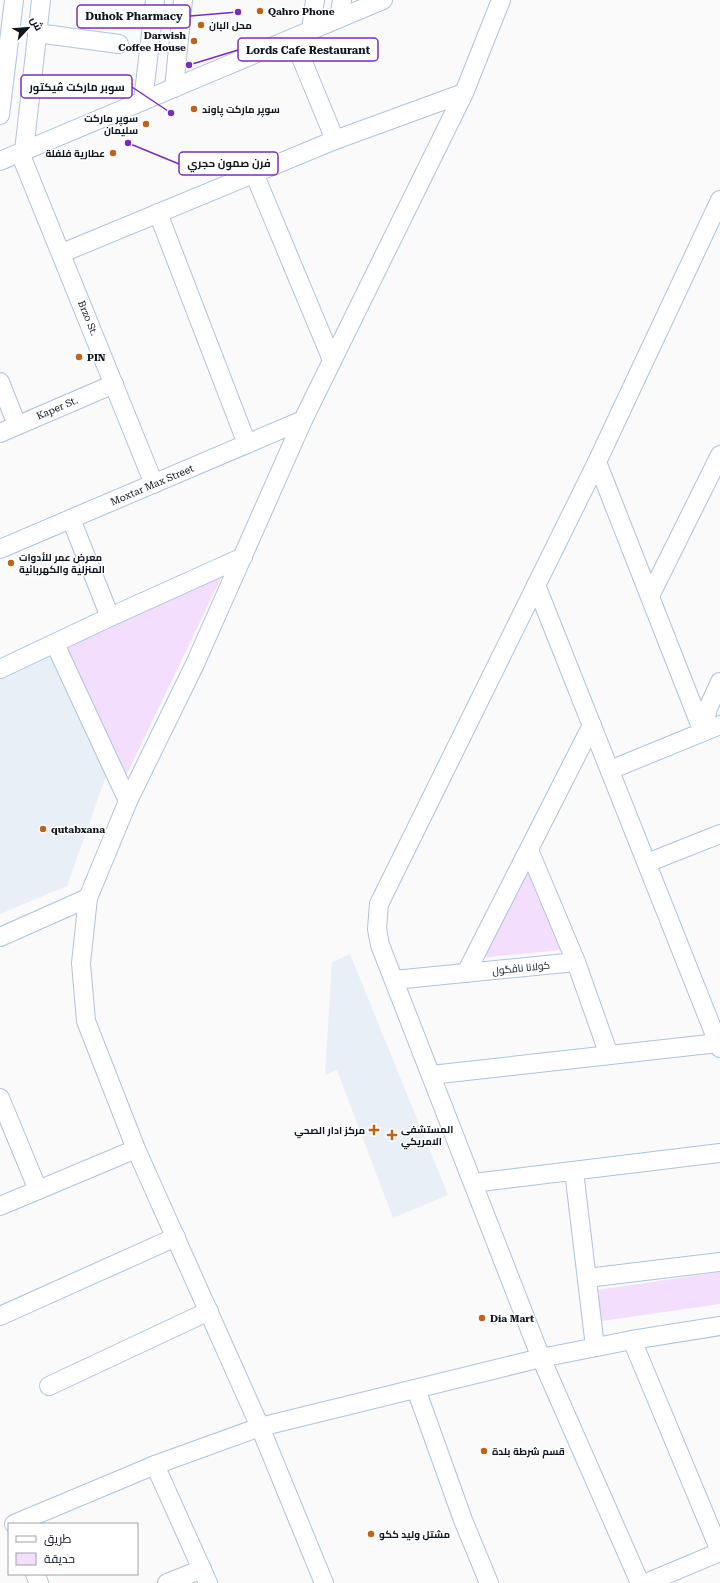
<svg xmlns="http://www.w3.org/2000/svg" width="720" height="1583" viewBox="0 0 720 1583" font-family="'Roboto Serif',Cairo,serif">
<style>
.built{fill:#e9eff6}
.green{fill:#f4defd}
.lines{fill:none;stroke-linecap:round;stroke-linejoin:round}
.minor-casing{stroke:#abc4df;stroke-width:20}
.minor{stroke:#fff;stroke-width:18}
.poi-dot{fill:#c06217;stroke:#fff;stroke-width:1.5}
.labels{text-anchor:middle;dominant-baseline:central;stroke-width:3;stroke-linejoin:round;paint-order:stroke}
.poi-label{font-size:10px;font-weight:bold;fill:#0e1721;stroke:#fff;text-anchor:start}
.street-label{font-size:10px;fill:#0e1721;stroke:#fff}
.leader{fill:none;stroke:#7b2cbf;stroke-width:1.5}
.callout-dot{fill:#7b2cbf;stroke:#fff;stroke-width:1.5}
.callout{fill:#fff;stroke:#7b2cbf;stroke-width:1.5}
.callout-label{font-size:11px;text-anchor:middle;font-weight:bold;fill:#0e1721}
</style>
<rect width="100%" height="100%" fill="#fafafa"/>
<g class="built">
<polygon points="54,649 107,773 67,886 0,914 0,672"/>
<polygon points="350,954 448,1195 393,1218 337,1070 325,1075 332,962"/>
</g>
<g class="green">
<polygon points="224,572 124,780 64,646"/>
<polygon points="528,869 561,950 480,958"/>
<polygon points="720,1272 720,1304 602,1321 597,1290"/>
</g>
<g class="lines">
<defs>
<g id="minor">
<polyline points="339,18 342,0"/>
<polyline points="311,30 315,0"/>
<polyline points="37,33 119,44"/>
<polyline points="293,38 335,140"/>
<polyline points="174,88 183,0"/>
<polyline points="143,101 155,0"/>
<polyline points="0,115 14,0"/>
<polyline points="24,151 41,0"/>
<polyline points="20,153 154,484"/>
<polyline points="0,161 383,0"/>
<polyline points="254,173 332,360"/>
<polyline points="158,213 247,444"/>
<polyline points="62,253 335,140 464,93"/>
<polyline points="0,382 17,425"/>
<polyline points="0,433 114,384"/>
<polyline points="597,462 703,732"/>
<polyline points="71,519 110,617"/>
<polyline points="0,549 303,420"/>
<polyline points="536,585 720,1048"/>
<polyline points="650,596 720,455"/>
<polyline points="55,644 128,801"/>
<polyline points="0,669 110,617 243,557"/>
<polyline points="703,732 708,708 720,682"/>
<polyline points="610,770 720,725"/>
<polyline points="529,850 576,962 609,1055"/>
<polyline points="647,863 720,834"/>
<polyline points="0,937 88,898"/>
<polyline points="466,973 592,725"/>
<polyline points="394,980 576,962"/>
<polyline points="431,1075 718,1043"/>
<polyline points="0,1098 38,1190"/>
<polyline points="574,1171 595,1347"/>
<polyline points="473,1183 720,1153"/>
<polyline points="0,1206 136,1149"/>
<polyline points="587,1278 720,1262"/>
<polyline points="0,1316 176,1237"/>
<polyline points="632,1340 720,1551"/>
<polyline points="49,1386 209,1311"/>
<polyline points="416,1389 463,1520 489,1583"/>
<polyline points="155,1465 208,1583"/>
<polyline points="14,1524 155,1465 260,1427 541,1358 632,1340 720,1326"/>
<polyline points="35,1574 39,1583"/>
<polyline points="167,1583 202,1569"/>
<polyline points="324,1583 260,1427 136,1149 86,1021 81,963 88,898 128,801 195,664 303,420 464,93 501,0"/>
<polyline points="640,1583 541,1358 380,945 377,929 379,904 597,462 720,200"/>
<polyline points="646,1583 720,1552"/>
</g>
</defs>
<use href="#minor" class="minor-casing"/>
<use href="#minor" class="minor"/>
</g>
<g class="poi-dot">
<circle cx="260" cy="11" r="4"/>
<circle cx="201" cy="25" r="4"/>
<circle cx="194" cy="41" r="4"/>
<circle cx="194" cy="109" r="4"/>
<circle cx="146" cy="124" r="4"/>
<circle cx="113" cy="153" r="4"/>
<circle cx="79" cy="357" r="4"/>
<circle cx="11" cy="563" r="4"/>
<circle cx="43" cy="829" r="4"/>
<path d="M372 1124h4v4h4v4h-4v4h-4v-4h-4v-4h4z"/>
<path d="M390 1129h4v4h4v4h-4v4h-4v-4h-4v-4h4z"/>
<circle cx="482" cy="1318" r="4"/>
<circle cx="484" cy="1451" r="4"/>
<circle cx="371" cy="1534" r="4"/>
</g>
<g class="labels">
<g class="poi-label">
<text x="268" y="11">Qahro Phone</text>
<text x="209" y="25">محل البان</text>
<text x="186" y="35" text-anchor="end">Darwish<tspan x="186" dy="12">Coffee House</tspan></text>
<text x="202" y="109">سوپر ماركت پاوند</text>
<text x="138" y="118" text-anchor="end">سوپر ماركت<tspan x="138" dy="12">سليمان</tspan></text>
<text x="105" y="153" text-anchor="end">عطارية فلفلة</text>
<text x="87" y="357">PIN</text>
<text x="19" y="557">معرض عمر للأدوات<tspan x="19" dy="12">المنزلية والكهربائية</tspan></text>
<text x="51" y="829">qutabxana</text>
<text x="401" y="1129">المستشفى<tspan x="401" dy="12">الامريكي</tspan></text>
<text x="365" y="1130" text-anchor="end">مركز ادار الصحي</text>
<text x="490" y="1318">Dia Mart</text>
<text x="492" y="1451">قسم شرطة بلدة</text>
<text x="379" y="1534">مشتل وليد ككو</text>
</g>
<g class="street-label">
<text transform="translate(88 318) rotate(68)">Brzo St.</text>
<text transform="translate(57 408) rotate(-23)">Kaper St.</text>
<text transform="translate(152 485) rotate(-23)">Moxtar Max Street</text>
<text transform="translate(521 968) rotate(-6)">کولانا ناڤگول</text>
</g>
</g>
<path class="leader" d="M238 12L190 16M189 65L238 50M171 113L132 87M128 143L179 164"/>
<g class="callout-dot">
<circle cx="238" cy="12" r="4"/>
<circle cx="189" cy="65" r="4"/>
<circle cx="171" cy="113" r="4"/>
<circle cx="128" cy="143" r="4"/>
</g>
<g class="callout">
<rect x="77" y="5" width="113" height="23" rx="4"/>
<rect x="238" y="38" width="140" height="23" rx="4"/>
<rect x="21" y="75" width="111" height="23" rx="4"/>
<rect x="179" y="152" width="99" height="23" rx="4"/>
</g>
<g class="callout-label">
<text x="134" y="20">Duhok Pharmacy</text>
<text x="308" y="54">Lords Cafe Restaurant</text>
<text x="77" y="91">سوبر ماركت ڤيكتور</text>
<text x="229" y="167">فرن صمون حجري</text>
</g>
<rect x="8" y="1523" width="130" height="52" fill="#ffffff" stroke="#9fa2a6"/>
<rect x="16" y="1536" width="20" height="6" fill="#ffffff" stroke="#9fa2a6"/>
<text x="44" y="1543" font-size="12" fill="#0e1721">طريق</text>
<rect x="16" y="1553" width="20" height="12" fill="#f4defd" stroke="#9fa2a6"/>
<text x="44" y="1563" font-size="12" fill="#0e1721">حديقة</text>
<g transform="translate(28 28) rotate(64)" stroke="#ffffff" stroke-width="3" paint-order="stroke">
<path d="M0-3L7 15L0 10L-7 15Z" fill="#0e1721"/>
<text y="-6" font-size="11" font-weight="bold" text-anchor="middle" fill="#0e1721">ش</text>
</g>
</svg>
